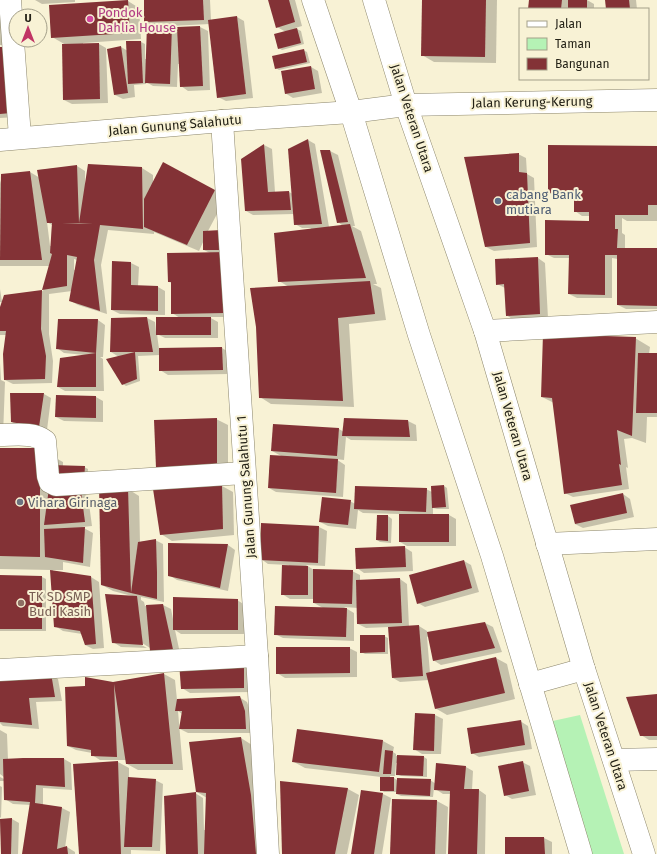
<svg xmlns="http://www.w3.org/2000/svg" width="657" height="854" viewBox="0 0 657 854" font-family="'Fira Sans',sans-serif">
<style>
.green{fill:#b5f2b5}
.shadow{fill:#0003;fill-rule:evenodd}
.building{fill:#833236;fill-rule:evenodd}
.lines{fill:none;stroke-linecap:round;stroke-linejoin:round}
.minor-casing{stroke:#8c866c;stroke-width:23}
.major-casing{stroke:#8c866c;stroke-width:23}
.minor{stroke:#fff;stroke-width:22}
.major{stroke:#fff;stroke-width:22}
.hotel-dot{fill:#d1479c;stroke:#f8f2d5;stroke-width:1.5}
.service-dot{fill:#5c6f8a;stroke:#f8f2d5;stroke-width:1.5}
.worship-dot{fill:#6b7280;stroke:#f8f2d5;stroke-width:1.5}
.education-dot{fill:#8d6e63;stroke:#f8f2d5;stroke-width:1.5}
.labels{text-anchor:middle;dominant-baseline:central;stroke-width:4;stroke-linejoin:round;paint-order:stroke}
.hotel-label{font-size:13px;fill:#b23c85;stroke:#f8f2d5;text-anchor:start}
.street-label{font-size:13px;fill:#242217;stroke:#f8f2d5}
.service-label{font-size:13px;fill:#4e5e75;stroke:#f8f2d5;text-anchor:start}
.worship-label{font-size:13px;fill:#5b616d;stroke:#f8f2d5;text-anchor:start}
.education-label{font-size:13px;fill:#785e54;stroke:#f8f2d5;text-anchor:start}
</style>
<rect width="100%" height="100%" fill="#f8f2d5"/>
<polygon class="green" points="580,715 624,854 590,854 548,722"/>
<g class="shadow">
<polygon points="35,0 75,0 75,2 42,4"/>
<polygon points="145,0 210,0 211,20 237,17 244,21 253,98 226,101 218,97 210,24 170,26 178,31 178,28 200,27 208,31 210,90 188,91 181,86 180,64 178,64 177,87 153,86 146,82 146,84 134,85 135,97 123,99 115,95 121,47 128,51 141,42 145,44 145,59 147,59 153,26 145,22"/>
<polygon points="269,0 295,0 302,26 295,28 301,31 304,44 282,50 279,48 286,32 277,27"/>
<polygon points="423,0 497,0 496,63 434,62 422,55"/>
<polygon points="530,0 587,0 594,4 594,9 529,9"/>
<polygon points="606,0 636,0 637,9 607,9"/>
<polygon points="128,1 139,8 141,39 83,43 83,44 99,44 106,48 108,103 72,104 64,100 66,45 52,37"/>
<polygon points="0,2 4,45 0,45"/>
<polygon points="0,48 18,117 0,118"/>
<polygon points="303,50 307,52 310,63 279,70 276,68"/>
<polygon points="311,67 318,71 322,93 293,98 285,93"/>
<polygon points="308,140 315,144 329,227 343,226 338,222 330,151 338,155 355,226 352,226 361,231 377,284 373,284 381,288 386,320 349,324 354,407 271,404 260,397 289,287 279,281 311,228 302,228 295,224 294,214 253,215 246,211 242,160 264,145 272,149 275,192 289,192 293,194"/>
<polygon points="657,147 657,221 627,221 622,218 622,233 625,235 625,249 657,249 657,309 626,309 618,305 618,259 612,258 612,298 577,298 569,294 570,258 554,258 546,254 590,222 590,216 582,216 575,211 575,197 557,197 549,193"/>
<polygon points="518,154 526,158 527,174 534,178 537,247 494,251 486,247"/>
<path d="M77 166 85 171V185L142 168 153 175V184L215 191 226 197 208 231H221L232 317H209L218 322V338H165L157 334 159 349 222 348 230 353V374L168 375 160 370V355L138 356 140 381 126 386 123 384 119 357 111 352 147 318 155 322 156 332 180 318 172 313V283L169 282 210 253 204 250V240L199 251 154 232V234L108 230 101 265 107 314 78 305 71 301 72 291 49 294V334L53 361 52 383 13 384 5 380 6 335H0V310L5 296 43 291 50 266H0V184L2 175 30 172 40 178 38 170ZM47 222 52 225 51 246H50ZM74 259 77 260 76 270H74Z"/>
<polygon points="538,258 545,263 548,318 514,320 506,315 505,288 497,284"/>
<polygon points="113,262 131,263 139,267 138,286 158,287 165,291 165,315 120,314 112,310"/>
<polygon points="0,289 2,302 0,302"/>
<polygon points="98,320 105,325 103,357 100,357 103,359 104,391 65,391 58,387 85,355 64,353 57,348"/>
<polygon points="635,338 650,347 649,354 657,354 657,417 647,417 646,443 632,438 624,439 628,468 626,467 629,489 573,497 565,493 554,403 542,397"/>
<polygon points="0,363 1,380 5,382 3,436 0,436"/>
<polygon points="44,394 51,398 47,430 19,426 12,422"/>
<polygon points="96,397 103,401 103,422 64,421 56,417"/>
<polygon points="216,419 228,425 228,473 168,474"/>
<polygon points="408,421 416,425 417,441 351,440 346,437 344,460 336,459 345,465 343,497 276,492 269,488 283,457 272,451 339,429 344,432"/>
<polygon points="0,449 39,449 63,462 63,467 84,467 88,469 87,484 81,492 88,496 92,526 82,527 93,533 90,567 63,562 63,570 53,570 53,571 91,577 99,582 104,648 93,649 85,645 82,634 63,631 55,626 51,570 0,569"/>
<polygon points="222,486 233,492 234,535 172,541 161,534"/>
<polygon points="444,486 447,488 449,509 437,509 433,508 433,515 449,515 456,519 456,546 407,546 400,542 400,514 363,513 358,510 356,529 328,526 320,522 350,501 355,504 426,489 432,492"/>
<polygon points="128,489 139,496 140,542 155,540 163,544 164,602 141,597 141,600 144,602 145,606 163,605 171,609 173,619 237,600 245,605 246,634 181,634 175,630 181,658 150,648 139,641 138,643 147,648 121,647 113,642 132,596 113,591 102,585"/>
<polygon points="623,494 630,499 634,517 583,528 575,524"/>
<polygon points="378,516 388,516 392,519 391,543 380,542 377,540"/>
<polygon points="262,524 319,527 327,531 325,566 306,565 314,570 352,571 360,575 360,581 400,579 407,584 409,627 419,626 427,631 427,633 485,623 493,627 502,652 441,665 433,660 429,636 427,637 430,673 496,658 507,664 515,699 447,715 435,708 429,680 400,682 393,678 389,627 366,628 358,624 358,608 344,607 354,613 354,641 283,638 275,634 323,608 314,603 314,599 290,599 282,594 289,565 268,564 261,559"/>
<polygon points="228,545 235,550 228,591 177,580 169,575"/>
<polygon points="404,547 412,552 413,571 364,573 357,568"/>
<polygon points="464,561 471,565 479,592 425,607 418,603"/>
<polygon points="0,576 42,577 46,579 46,631 0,631"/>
<polygon points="384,636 388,638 388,654 365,654 361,652"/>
<polygon points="349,648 357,652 357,677 285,678 277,673"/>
<polygon points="244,664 252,668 252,692 190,693 182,688"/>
<polygon points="51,674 58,679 62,701 36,702 39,729 3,726 0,723 0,678"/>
<polygon points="164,674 175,680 177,700 239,697 247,702 252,716 253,733 188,733 180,729 182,714 178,711 183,770 138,770 127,764 126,760 100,760 92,755 92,753 76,750 68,746 86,687"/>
<polygon points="657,695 657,740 649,740 641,735"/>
<polygon points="416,714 435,715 443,719 441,754 422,754 414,749"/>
<polygon points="520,721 528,726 532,749 479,757 472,753"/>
<polygon points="0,730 7,734 8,760 64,759 71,763 72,790 43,788 43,805 62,808 70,812 65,848 67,847 75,852 75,854 23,854 31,805 13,804 5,799 4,781 0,781 0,777 4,779 4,777 0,774"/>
<polygon points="241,738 252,745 267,854 167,854 195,793 203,798 204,830 206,830 207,798 197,792"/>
<polygon points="383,741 394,747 393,752 396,754 396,756 424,757 427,759 427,777 401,776 397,774 397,763 396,763 395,776 390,776 390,778 394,778 398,781 430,780 436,784 466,767 473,771 472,790 479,790 486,795 485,854 449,854 451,794 443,794 434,788 433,797 401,796 397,794 397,792 384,792 381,790 381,777 305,768 294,762"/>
<polygon points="118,762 129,768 129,778 155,780 163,784 160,851 131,850 131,854 80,854"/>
<polygon points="522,762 530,766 536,795 512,799 505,795"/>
<polygon points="281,782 348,789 359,795 347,854 283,854"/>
<polygon points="0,786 2,787 1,818 0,817"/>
<polygon points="362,791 383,794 391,798 382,854 352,854"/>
<polygon points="437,801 448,807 446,854 391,854"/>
<polygon points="12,819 19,823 18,854 2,854 0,820"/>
<polygon points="506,838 544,838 552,842 552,854 506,854"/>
</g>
<g class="building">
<polygon points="128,0 130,33 51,38 49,5"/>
<polygon points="144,0 203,0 204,20 144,22"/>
<polygon points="268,0 289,0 295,22 276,28"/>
<polygon points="422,0 486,0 485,57 421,56"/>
<polygon points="529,0 562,0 561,9 528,9"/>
<rect x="568" y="0" width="19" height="9"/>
<polygon points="605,0 629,0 630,9 606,9"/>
<polygon points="237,16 246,94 217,98 208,20"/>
<polygon points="147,25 172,26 170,84 145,83"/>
<polygon points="200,26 203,86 180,87 177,27"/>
<polygon points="297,28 301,43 278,49 274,34"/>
<polygon points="126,41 141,41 143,83 128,84"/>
<polygon points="99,43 100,99 63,100 62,44"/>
<polygon points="121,46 128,93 114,95 107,49"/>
<polygon points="0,47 7,47 11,113 0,114"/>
<polygon points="304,49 307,62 275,69 272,56"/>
<polygon points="311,66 315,89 285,94 281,71"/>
<polygon points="308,139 322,224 294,225 288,149"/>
<polygon points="264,144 268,192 289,191 291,210 245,211 241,159"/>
<polygon points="548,145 657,146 657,205 648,205 648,215 615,215 615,229 618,229 617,248 657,248 657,306 617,305 617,255 605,255 605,295 568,294 569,255 545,255 545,220 589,221 589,212 574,212 574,193 548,193"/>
<polygon points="320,150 330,150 348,222 337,223"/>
<polygon points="519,153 519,172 527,173 530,243 485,247 464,157"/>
<polygon points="163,162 215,190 187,245 144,227 144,199"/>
<path d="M88 164 142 167 143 229 100 225 94 260 100 311 69 301 77 257 67 255V286L42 290 52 254 50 253 52 223H47L37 170 77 165 79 223ZM62 223H79L93 224Z"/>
<polygon points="30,171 42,260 0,260 1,174"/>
<polygon points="350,224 366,278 278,282 274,233"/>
<polygon points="221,230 222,250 203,250 203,231"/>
<polygon points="229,252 229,282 211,282 225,282 225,313 171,314 171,282 168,282 167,253"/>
<polygon points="538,257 540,314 506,316 504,284 496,285 495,259"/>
<polygon points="112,261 131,262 131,285 158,286 158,311 111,310"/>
<polygon points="370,281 375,314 338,318 343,401 259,398 256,327 250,288"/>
<polygon points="42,290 41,329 46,356 45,379 4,380 3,354 6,331 0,331 0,307 4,295"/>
<polygon points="147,317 153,352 110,352 111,318"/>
<rect x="156" y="317" width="55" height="18"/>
<polygon points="58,319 98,319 96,353 96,387 57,387 60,358 96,353 56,349"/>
<polygon points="543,334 636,337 632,436 617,430 621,465 619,464 622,485 564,494 552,398 541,397"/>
<polygon points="222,347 223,370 159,371 159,348"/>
<polygon points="135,352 137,379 122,385 106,359"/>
<polygon points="638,353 657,353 657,413 636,413"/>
<polygon points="10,393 44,393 39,427 11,422"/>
<polygon points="56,395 96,396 96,418 55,417"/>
<polygon points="217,418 217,467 156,468 154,420"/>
<polygon points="344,418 408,420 410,437 342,436"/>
<polygon points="273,424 339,428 337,456 271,451"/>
<polygon points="0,448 40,448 40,557 0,556"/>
<polygon points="270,455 338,459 336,493 268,488"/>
<polygon points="51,465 85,466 84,483 54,478"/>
<polygon points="222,485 223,529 160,535 153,489"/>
<polygon points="444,485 446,507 432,508 431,486"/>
<polygon points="99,486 128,488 131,593 101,585"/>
<polygon points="355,486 427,488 426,512 354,509"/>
<polygon points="49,488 81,491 85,522 44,525"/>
<polygon points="623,493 627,513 575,524 570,505"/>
<polygon points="322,497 351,500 348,525 319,522"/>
<rect x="399" y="514" width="50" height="28"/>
<polygon points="377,515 388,515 388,541 376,540"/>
<polygon points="261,523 319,526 318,563 260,560"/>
<polygon points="85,527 83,563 45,557 44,529"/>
<polygon points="156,539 157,573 157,599 131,593 138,542"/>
<polygon points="168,543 228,544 220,588 168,576"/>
<polygon points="405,546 406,567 356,569 355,548"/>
<polygon points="464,560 472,588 417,604 409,575"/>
<polygon points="282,565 308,566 308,595 281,595"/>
<polygon points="313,569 353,570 352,604 313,603"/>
<polygon points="50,570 91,576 96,644 85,645 80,631 54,627"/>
<polygon points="0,575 42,576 42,629 0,629"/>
<polygon points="400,578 402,623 357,624 356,580"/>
<polygon points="105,594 137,596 143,645 112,643"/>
<polygon points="173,597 238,599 238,630 173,630"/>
<polygon points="163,604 174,654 150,651 146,605"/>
<polygon points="275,606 347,608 346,637 274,635"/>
<polygon points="485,622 495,648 433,661 427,632"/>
<polygon points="419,625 423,676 392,678 388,627"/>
<polygon points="360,635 385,635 385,652 360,653"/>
<polygon points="276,647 350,647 350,673 276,674"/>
<polygon points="496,657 505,693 435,709 426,673"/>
<polygon points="179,662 244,663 244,688 181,689"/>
<polygon points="51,673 55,697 29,698 32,725 0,722 0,677"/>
<polygon points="164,673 173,764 126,764 114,684 117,757 91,756 91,750 67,746 65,687 85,686 85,677 113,682"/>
<polygon points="657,694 657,736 640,736 626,697"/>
<polygon points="240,696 245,711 246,729 179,729 182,711 175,711 177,699"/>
<polygon points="415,713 435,714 434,751 413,750"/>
<polygon points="521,720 525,745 471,754 467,728"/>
<polygon points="297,729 383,740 379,772 292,762"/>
<polygon points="241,737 251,795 256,854 204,854 206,793 196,792 189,742"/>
<polygon points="385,750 393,751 391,774 383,774"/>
<polygon points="397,755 424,756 423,776 396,775"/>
<polygon points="23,758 64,758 65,787 36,785 35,803 62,807 57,849 67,846 68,854 22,854 30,802 4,800 3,759"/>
<polygon points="118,761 121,854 79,854 73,764"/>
<polygon points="523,761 529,791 504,796 498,766"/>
<polygon points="436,763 466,766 464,789 479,789 477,854 448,854 450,791 434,790"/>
<polygon points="128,777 156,779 152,847 124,847"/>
<rect x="380" y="777" width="14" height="14"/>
<polygon points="397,778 431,779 430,796 396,794"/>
<polygon points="280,781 348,788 335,854 282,854"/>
<polygon points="361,790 383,793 374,854 351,854"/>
<polygon points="196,792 198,854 166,854 164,796"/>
<polygon points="392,799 437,800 435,854 390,854"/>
<polygon points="12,818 11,854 1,854 0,819"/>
<polygon points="505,837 544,837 545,854 505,854"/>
</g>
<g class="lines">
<defs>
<g id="minor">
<polyline points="10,0 20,137"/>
<polyline points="222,121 257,656 268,854"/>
<polyline points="0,140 222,121 351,112 406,105 657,100"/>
<polyline points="485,331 657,322"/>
<path d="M0 435C15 435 33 432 45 441L48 476 50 482 56 485 244 473"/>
<polyline points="547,544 657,539"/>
<polyline points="0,670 257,656"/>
<polyline points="614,760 657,759"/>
</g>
<g id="major">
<polyline points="313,0 351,112 419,335 492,556 581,854"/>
<polyline points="374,0 406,105 485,331 584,669 644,854"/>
<polyline points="530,684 584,669"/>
</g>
</defs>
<use href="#minor" class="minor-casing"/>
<use href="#major" class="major-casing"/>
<use href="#minor" class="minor"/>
<use href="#major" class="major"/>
</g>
<circle class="hotel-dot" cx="90" cy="19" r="4"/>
<circle class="service-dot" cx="498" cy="201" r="4"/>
<circle class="worship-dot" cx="20" cy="502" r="4"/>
<circle class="education-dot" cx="21" cy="603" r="4"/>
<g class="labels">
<g class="hotel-label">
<text x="98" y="12">Pondok<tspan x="98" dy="15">Dahlia House</tspan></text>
</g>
<g class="street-label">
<text transform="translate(532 102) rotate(-1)">Jalan Kerung-Kerung</text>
<text transform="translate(412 118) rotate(72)">Jalan Veteran Utara</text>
<text transform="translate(175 125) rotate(-5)">Jalan Gunung Salahutu</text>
<text transform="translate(513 426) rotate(74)">Jalan Veteran Utara</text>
<text transform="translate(246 487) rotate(-94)">Jalan Gunung Salahutu 1</text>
<text transform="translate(606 736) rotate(72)">Jalan Veteran Utara</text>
</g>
<g class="service-label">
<text x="506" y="194">cabang Bank<tspan x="506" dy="15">mutiara</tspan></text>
</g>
<g class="worship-label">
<text x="28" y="502">Vihara Girinaga</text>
</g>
<g class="education-label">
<text x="29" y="596">TK SD SMP<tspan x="29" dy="15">Budi Kasih</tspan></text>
</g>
</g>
<rect x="519" y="8" width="130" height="72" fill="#f8f2d5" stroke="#a39f89"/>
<rect x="527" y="21" width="20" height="6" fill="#ffffff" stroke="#a39f89"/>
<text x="555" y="28" font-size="12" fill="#242217">Jalan</text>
<rect x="527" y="38" width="20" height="12" fill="#b5f2b5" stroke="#a39f89"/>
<text x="555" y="48" font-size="12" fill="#242217">Taman</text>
<rect x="527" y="58" width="20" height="12" fill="#833236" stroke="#a39f89"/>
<text x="555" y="68" font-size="12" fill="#242217">Bangunan</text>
<g transform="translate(28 28)"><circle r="19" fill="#f8f2d5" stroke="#a39f89"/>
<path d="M0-3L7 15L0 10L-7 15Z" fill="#c13465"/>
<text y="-6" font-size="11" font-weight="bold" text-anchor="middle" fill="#242217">U</text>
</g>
</svg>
